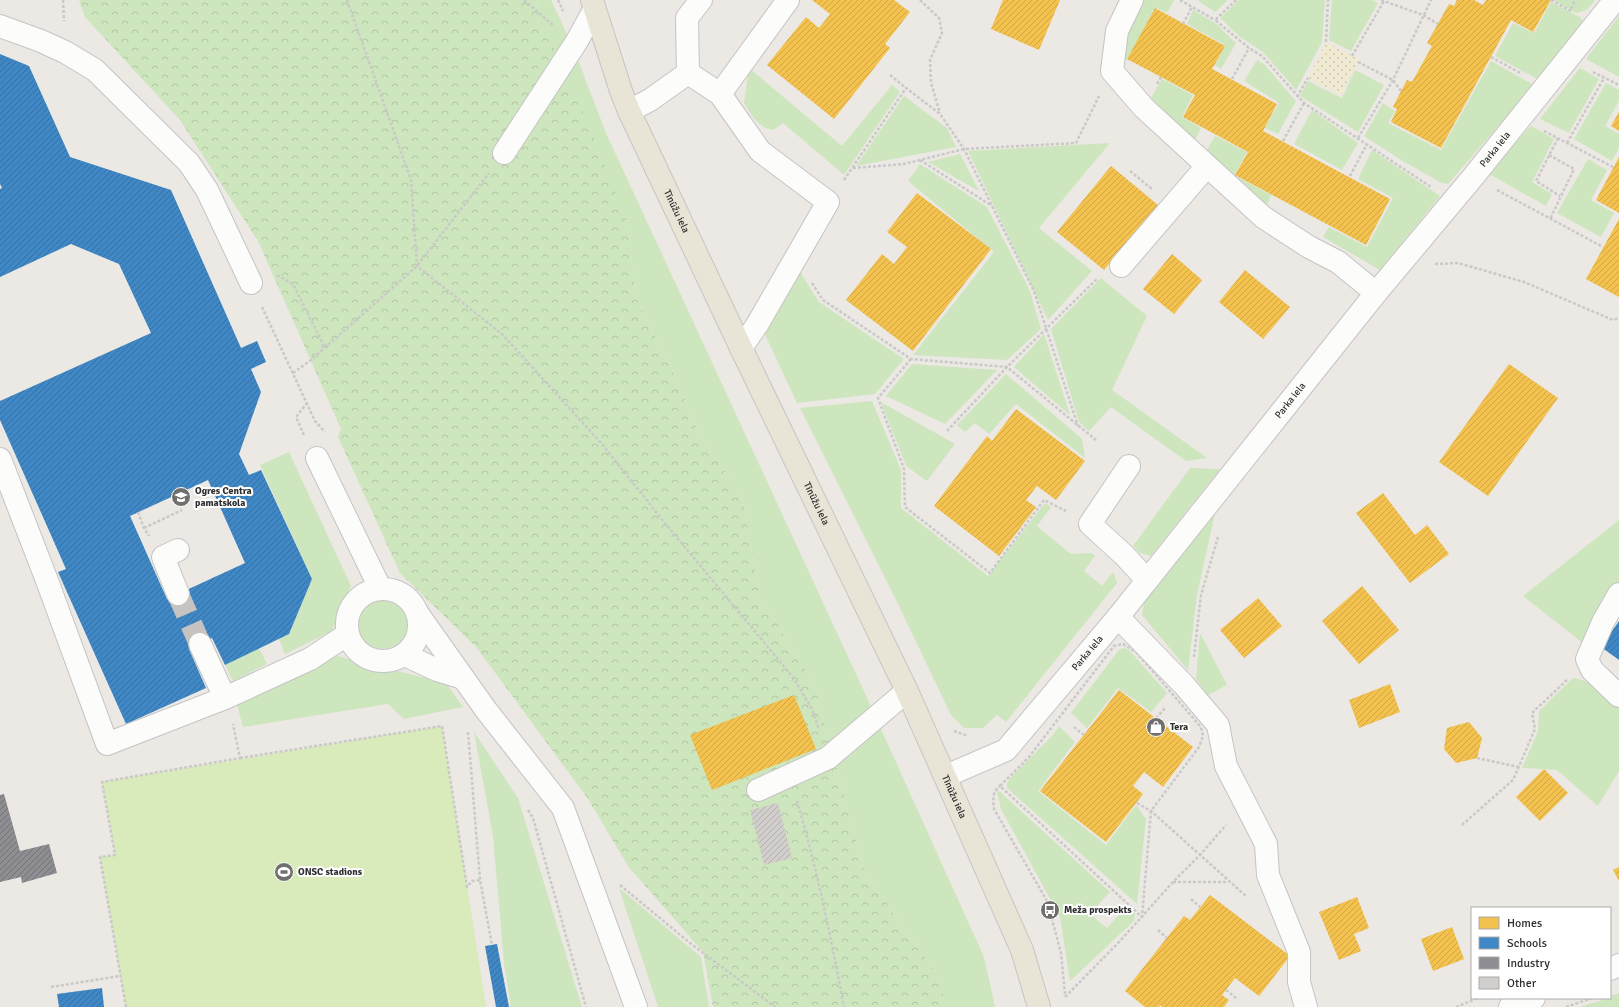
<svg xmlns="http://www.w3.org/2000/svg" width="1619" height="1007" viewBox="0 0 1619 1007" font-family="Signika,sans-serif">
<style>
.grass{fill:#cee6be}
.forest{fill:url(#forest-crowns)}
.sand{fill:url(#sand-dots)}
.pitch{fill:#d9eabb}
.homes{fill:url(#homes-hatch)}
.schools{fill:url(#schools-hatch);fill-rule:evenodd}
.industry{fill:url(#industry-hatch)}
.building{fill:url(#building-hatch)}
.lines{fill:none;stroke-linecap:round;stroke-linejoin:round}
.minor-tunnel{stroke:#c6c3c0;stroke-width:22;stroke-dasharray:22 11;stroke-linecap:butt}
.minor-casing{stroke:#c5c4c5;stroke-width:24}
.major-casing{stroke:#c6c5c4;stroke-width:24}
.path{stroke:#c9c9c8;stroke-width:2.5;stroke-dasharray:3 2;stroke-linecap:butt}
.minor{stroke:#fcfcfb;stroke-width:22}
.major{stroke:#e8e4d6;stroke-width:22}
.labels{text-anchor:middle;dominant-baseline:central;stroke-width:4;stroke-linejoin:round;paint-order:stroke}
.street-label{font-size:10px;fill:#2e2e2e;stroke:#fff}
.poi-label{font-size:10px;font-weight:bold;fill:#2e2e2e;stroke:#fff;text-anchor:start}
</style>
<defs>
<pattern id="forest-crowns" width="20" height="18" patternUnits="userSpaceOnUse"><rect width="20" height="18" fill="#cee6be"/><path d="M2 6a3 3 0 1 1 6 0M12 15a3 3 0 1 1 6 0" fill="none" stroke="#b1c6a4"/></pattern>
<pattern id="sand-dots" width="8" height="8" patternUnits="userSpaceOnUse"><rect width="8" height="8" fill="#f0ead3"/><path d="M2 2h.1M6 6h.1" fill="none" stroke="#cec9b5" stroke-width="1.8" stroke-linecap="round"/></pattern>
<pattern id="homes-hatch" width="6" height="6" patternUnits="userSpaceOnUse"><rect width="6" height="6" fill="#f2c14e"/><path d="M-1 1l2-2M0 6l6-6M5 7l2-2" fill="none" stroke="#d0a644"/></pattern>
<pattern id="schools-hatch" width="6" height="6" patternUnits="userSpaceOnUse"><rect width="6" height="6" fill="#3f88c5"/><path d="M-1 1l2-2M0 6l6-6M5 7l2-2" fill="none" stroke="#3570a0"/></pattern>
<pattern id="industry-hatch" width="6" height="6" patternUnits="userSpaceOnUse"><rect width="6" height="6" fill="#8d8d92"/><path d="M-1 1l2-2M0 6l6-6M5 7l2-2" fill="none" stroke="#747478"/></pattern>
<pattern id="building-hatch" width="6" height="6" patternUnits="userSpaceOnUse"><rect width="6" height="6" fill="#d1cecb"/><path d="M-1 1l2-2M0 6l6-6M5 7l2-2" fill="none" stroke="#b4b1af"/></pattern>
</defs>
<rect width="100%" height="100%" fill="#ece8e4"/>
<g class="grass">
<polygon points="537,0 551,0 573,47 606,133 862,687 984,957 995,1007 946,1007 939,977 865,873 814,684 760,596 742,496 701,438 668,361 636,298 627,221 538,14"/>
<polygon points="1140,0 1174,0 1167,13 1155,7 1126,61 1120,39"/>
<polygon points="1197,0 1228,0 1215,12"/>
<polygon points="1239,0 1325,0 1322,42 1296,90 1263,52 1240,37 1220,18"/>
<polygon points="1332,0 1371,0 1378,3 1351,51 1329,40"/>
<polygon points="1554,0 1595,0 1587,10 1576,13"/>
<polygon points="1551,2 1580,17 1585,24 1539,80 1495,56 1513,23 1534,33"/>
<polygon points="1193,10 1215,23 1236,43 1221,69 1215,65 1225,45 1187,24"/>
<polygon points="1619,16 1619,77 1586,59"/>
<polygon points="1257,60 1264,64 1296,101 1278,134 1265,128 1279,103 1244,81"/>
<polygon points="1491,61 1534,85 1448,184 1442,183 1406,163 1364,136 1383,103 1395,111 1388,123 1441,150"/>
<path d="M749 68 842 146 892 85 900 92 844 175 783 123 773 130C758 128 751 114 744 103Z"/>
<polygon points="1580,68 1599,79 1569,133 1540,119"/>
<polygon points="1355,70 1384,85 1358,132 1300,96 1308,81 1342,98"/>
<polygon points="1162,79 1193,95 1182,117 1201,128 1195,140 1151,98"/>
<polygon points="1606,83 1619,90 1619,101 1605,126 1619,134 1619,148 1612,161 1574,139"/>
<polygon points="904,96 947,128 956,147 856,166"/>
<polygon points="1312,110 1358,143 1342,170 1294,144"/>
<polygon points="1531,126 1554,139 1532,182 1552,194 1546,206 1487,173"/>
<polygon points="1215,136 1247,152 1234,175 1271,195 1267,205 1232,176 1207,150"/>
<polygon points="1110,143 1039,228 1092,271 1048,320 968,151"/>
<polygon points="1372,150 1440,196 1380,270 1323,237 1329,227 1367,247 1393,198 1358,179"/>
<polygon points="960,154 979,191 928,162"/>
<polygon points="1588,159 1607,170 1591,200 1614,213 1601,237 1557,213"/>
<polygon points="920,164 987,207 1030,291 1041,329 1007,360 913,355 994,252 908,181"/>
<polygon points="795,264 819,302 904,359 875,394 797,403 760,324"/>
<polygon points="1101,278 1147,316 1112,390 1207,458 1186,461 1111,407 1089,431 1079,422 1051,329"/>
<polygon points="1044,334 1070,415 1014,367"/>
<polygon points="912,364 997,370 945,424 886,396"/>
<polygon points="1006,374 1082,439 1085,458 1016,404 989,434 975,423 965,432 957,425"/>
<polygon points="872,401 901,470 901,508 988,576 1045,503 1051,507 1037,526 1071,554 1092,553 1095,556 1084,571 1102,586 1113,572 1117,583 1006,722 997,715 983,728 964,728 951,715 898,604 800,408"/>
<polygon points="881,402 955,444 927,481 906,466"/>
<polygon points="289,452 351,586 332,631 285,654 279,639 289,634 312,579 260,465"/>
<polygon points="1190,468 1220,469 1151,556 1140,553 1133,546"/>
<polygon points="1216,509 1197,595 1188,670 1142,615 1145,598"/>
<polygon points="1619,520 1619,583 1584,644 1523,596"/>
<circle cx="382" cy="623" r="26"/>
<polygon points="1200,633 1227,685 1208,695 1196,679"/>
<polygon points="259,648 267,664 233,681 225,665"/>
<polygon points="1123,648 1129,650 1167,693 1151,712 1118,688 1087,728 1071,713 1119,650"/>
<polygon points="329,654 446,683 463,707 404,719 388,704 243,727 236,701"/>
<polygon points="1573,678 1586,681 1619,704 1619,771 1598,806 1557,770 1522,768 1538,731 1539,711"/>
<polygon points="1059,726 1075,742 1038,791 1106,845 1136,805 1146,819 1137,904 1007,788 1007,783 1012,776 1053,735"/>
<polygon points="474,732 518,798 582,1007 511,1007 504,964 493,836"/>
<polygon points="998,790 1110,892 1090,914 1107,928 1127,906 1135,914 1134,921 1070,981 1060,917 1001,809 997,792"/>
<polygon points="619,888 701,957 709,1007 658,1007"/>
<polygon points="1619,993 1619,1007 1579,1007 1610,998 1610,996"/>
</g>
<polygon class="forest" points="79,0 537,0 538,14 585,116 627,221 636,298 668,361 701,438 742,496 760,596 814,684 865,873 939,977 946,1007 713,1007 703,952 628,866 588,799 477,648 400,573 338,437 341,429 258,241 180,120 85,17"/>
<polygon class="sand" points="1326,42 1360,59 1341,95 1308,78"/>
<polygon class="pitch" points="442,726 486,1007 126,1007 100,857 115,855 102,782"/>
<g class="homes">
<polygon points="812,0 894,0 910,12 885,44 890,48 834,119 767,65 806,17 819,28 830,14"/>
<polygon points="1003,0 1060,0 1039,50 991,29"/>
<polygon points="1457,0 1474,0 1483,5 1486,0 1551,0 1533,32 1511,20 1441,148 1391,122 1397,109 1393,107 1401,91 1407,80 1412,82 1432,46 1427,43 1449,4 1454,6"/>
<polygon points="1155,8 1225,46 1212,69 1277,104 1263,131 1390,199 1366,245 1235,175 1248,152 1183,117 1195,95 1127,59"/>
<polygon points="1619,112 1619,131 1611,126"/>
<polygon points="1619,157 1619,213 1596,200"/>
<polygon points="1111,166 1158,205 1104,270 1057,232"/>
<polygon points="917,193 991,249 913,351 846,300 882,254 894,264 907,247 887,232"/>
<polygon points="1619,219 1619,297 1586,279"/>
<polygon points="1172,254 1202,280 1174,314 1143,289"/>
<polygon points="1245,270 1290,307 1263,339 1219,302"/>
<polygon points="1509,364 1558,398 1488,496 1439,462"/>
<polygon points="1016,409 1085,461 1056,500 1037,486 1026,500 1036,507 999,556 934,506 987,436 992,441"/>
<polygon points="1383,493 1415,535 1427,525 1449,554 1410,583 1356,513"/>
<polygon points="1362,586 1399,630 1359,664 1322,621"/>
<polygon points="1258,598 1282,626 1244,658 1220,630"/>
<polygon points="1390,684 1400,712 1359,728 1349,700"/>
<polygon points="1119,690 1193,747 1163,787 1144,772 1133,786 1143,794 1106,842 1040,791"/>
<polygon points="794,695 816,749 712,790 690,735"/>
<polygon points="1469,722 1482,738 1477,758 1456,763 1444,749 1447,728"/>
<polygon points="1544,769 1568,793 1540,821 1516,797"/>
<polygon points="1619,867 1619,881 1613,870"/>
<polygon points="1210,895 1290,956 1259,996 1235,978 1222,995 1229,1000 1224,1007 1162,1007 1160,1005 1159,1007 1145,1007 1125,991 1184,916 1190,920"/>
<polygon points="1357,897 1369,928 1354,934 1361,951 1339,960 1319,912"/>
<polygon points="1452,927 1464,959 1433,971 1421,939"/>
</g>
<g class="schools">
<path d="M0 54 29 66 70 157 171 190 241 348 257 341 266 362 251 369 261 392 239 454 249 475 261 470 312 579 289 634 225 665 212 638 189 649 206 688 126 724 58 572 66 569 0 420V401L151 333 119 264 71 244 0 277V189L2 188 0 184ZM208 480 245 563 167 599 130 516Z"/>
<polygon points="1619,621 1619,660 1601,647"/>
<polygon points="497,944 509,1007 496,1007 485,946"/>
<polygon points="102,988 104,1007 59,1007 57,994"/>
</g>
<polygon class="industry" points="4,794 20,851 49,844 57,873 22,883 21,877 0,882 0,795"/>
<polygon class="building" points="778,803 792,858 764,865 750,810"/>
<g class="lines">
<polyline class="minor-tunnel" points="178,594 200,644"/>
<defs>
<g id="minor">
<polyline points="1132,0 1117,31 1112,71 1144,108 1263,217 1309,247 1338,262 1376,293"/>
<polyline points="0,26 41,41 65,52 95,70 189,163 207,190 251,283"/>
<polyline points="688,73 720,94 760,151 828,202 757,325 741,348"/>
<polyline points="720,94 788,0"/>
<polyline points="629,111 650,100 688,73 687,18 701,0"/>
<polyline points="504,153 577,41 594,10"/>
<polyline points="1121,266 1207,166"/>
<polyline points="317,458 380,588"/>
<polyline points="0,459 46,578 107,744 225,698 310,659 348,634"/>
<polyline points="1129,466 1090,524 1124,555 1147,580"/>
<circle cx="383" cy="625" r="36"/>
<polyline points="178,594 163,557 178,550"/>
<polyline points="1619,594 1603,622 1587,659 1592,670 1619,696"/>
<polyline points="418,614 486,710 563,808 636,1007"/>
<polyline points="1118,617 1184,685 1218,725 1226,766 1266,844 1268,875 1299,952 1299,982 1306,1007"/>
<polyline points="200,644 225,698"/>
<polyline points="405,655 437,670 463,678"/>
<path id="s1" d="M946 776 1006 750 1118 617 1376 293 1473 177 1615 0"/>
<polyline points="758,790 828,758 907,691"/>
<polyline points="1610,969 1619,965"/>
<polyline points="1510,1007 1534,998"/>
</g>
<g id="major">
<path id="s2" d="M592 0 621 91 629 111 741 348 907 691 1022 950 1039 1007"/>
</g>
</defs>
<use href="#minor" class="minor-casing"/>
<use href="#major" class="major-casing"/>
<g class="path">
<polyline points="63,0 64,21"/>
<polyline points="347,0 411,180 417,266 503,335 602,444 664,522 792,676 812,709 819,730"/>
<polyline points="524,0 554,26"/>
<polyline points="558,0 563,11"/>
<polyline points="920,0 939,18 942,33 930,60 931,83 940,113"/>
<polyline points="1180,0 1215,20"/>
<polyline points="1236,0 1215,20 1249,48 1262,56 1304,103 1431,187"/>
<polyline points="1381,0 1423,15 1438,24"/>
<polyline points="1551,0 1571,11"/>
<polyline points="1571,9 1575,0"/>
<polyline points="1183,24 1192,7"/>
<polyline points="1326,42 1328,0"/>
<polyline points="1352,56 1384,1"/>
<polyline points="1491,57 1522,74"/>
<polyline points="1358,62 1393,80 1401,91"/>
<polyline points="1593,72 1619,85"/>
<polyline points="890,75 906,88"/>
<polyline points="1232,79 1249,48"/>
<polyline points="1157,84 1161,77"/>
<polyline points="1297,97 1308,78"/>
<polyline points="1544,131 1613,167"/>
<polyline points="1358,138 1393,80 1431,0"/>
<polyline points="1558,138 1536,181 1560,196"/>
<polyline points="1283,141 1304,103"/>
<polyline points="1567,143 1604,78"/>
<polyline points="1549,155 1574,169 1550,219"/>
<polyline points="920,160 992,206"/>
<polyline points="853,168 904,164 964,149 1076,143 1099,96"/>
<polyline points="1130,171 1152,189"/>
<polyline points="1350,176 1367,144"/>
<polyline points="844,180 906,88 940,114 964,149 1034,291 1078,426"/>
<polyline points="1497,190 1603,247"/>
<polyline points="1435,264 1458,263 1524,282 1613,320 1619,318"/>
<polyline points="277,275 293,284 325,348"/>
<polyline points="812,283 823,300 911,359 1007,367 1096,440"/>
<polyline points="262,307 315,421 325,432"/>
<polyline points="911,359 878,398 904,469 905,507 990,573 1044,500 1066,511"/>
<polyline points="293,373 311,360 417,266 489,173"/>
<polyline points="947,431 1007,367 1098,278"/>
<polyline points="304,435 296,417 307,403"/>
<polyline points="138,512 144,528 149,536"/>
<polyline points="144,528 182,510"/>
<polygon points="1123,644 1136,652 1201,727 1203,736 1199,747 1151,811 1142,917 1000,786 1029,757 1114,646"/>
<polyline points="1194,657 1201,595 1218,537"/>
<polyline points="1156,718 1166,707"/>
<polyline points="1074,727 1084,735"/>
<polyline points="954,731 968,736"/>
<polyline points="468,732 480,880 492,945"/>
<polyline points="240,758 442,726 467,887 472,881 480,880"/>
<polyline points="1477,758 1519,767"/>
<path d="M999 785 1000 786C992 792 993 799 994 809L1047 901 1061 953 1065 994"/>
<path d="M797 801C817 869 831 938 844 1007"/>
<polyline points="1137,803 1151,811 1247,897"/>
<polyline points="528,810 533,818 586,1007"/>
<polyline points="1462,825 1513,780 1535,729 1532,713 1567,680"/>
<polyline points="1173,882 1228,882"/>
<polyline points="620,885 690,943 775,1007"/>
<polyline points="1191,899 1200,907"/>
<polyline points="1158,930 1167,938"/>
<polyline points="51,987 120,976"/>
<polyline points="1226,990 1236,998"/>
<polyline points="1065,997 1120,941 1173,882 1200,855 1226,825"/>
<polyline points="126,1007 100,857 115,855 102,782 240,758 233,724"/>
<polyline points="1456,1007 1478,998"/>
<polyline points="1566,1007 1592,998"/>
</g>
<use href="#minor" class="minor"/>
<use href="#major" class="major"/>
</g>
<defs>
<symbol id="school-disc" viewBox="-11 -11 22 22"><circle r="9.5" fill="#706f6e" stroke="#fff"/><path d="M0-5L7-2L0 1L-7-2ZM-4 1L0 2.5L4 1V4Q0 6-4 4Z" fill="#fff"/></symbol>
<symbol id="shop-disc" viewBox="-11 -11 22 22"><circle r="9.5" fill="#706f6e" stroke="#fff"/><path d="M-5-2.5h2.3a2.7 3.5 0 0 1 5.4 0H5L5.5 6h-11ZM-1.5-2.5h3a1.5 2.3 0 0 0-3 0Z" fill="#fff"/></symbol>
<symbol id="stadium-disc" viewBox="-11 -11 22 22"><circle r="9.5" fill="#706f6e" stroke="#fff"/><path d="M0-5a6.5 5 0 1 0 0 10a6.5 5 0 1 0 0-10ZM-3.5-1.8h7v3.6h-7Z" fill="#fff"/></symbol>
<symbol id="bus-disc" viewBox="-11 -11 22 22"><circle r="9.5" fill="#706f6e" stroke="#fff"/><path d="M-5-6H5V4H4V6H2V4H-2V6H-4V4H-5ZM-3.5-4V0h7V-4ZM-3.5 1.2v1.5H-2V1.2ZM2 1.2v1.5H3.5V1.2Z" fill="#fff"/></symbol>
</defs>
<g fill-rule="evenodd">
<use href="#school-disc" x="170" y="486" width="22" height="22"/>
<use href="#shop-disc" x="1145" y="716" width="22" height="22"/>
<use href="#stadium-disc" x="273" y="861" width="22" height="22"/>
<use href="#bus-disc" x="1039" y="899" width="22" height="22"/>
</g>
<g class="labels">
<g class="street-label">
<text stroke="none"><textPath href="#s1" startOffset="840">Parka iela</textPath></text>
<text stroke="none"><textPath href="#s2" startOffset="228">Tīnūžu iela</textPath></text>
<text stroke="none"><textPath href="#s1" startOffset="516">Parka iela</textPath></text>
<text stroke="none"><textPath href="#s2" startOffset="552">Tīnūžu iela</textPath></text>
<text stroke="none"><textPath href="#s1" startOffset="192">Parka iela</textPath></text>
<text stroke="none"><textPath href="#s2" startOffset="876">Tīnūžu iela</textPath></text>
</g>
<g class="poi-label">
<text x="195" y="491">Ogres Centra<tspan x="195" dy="12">pamatskola</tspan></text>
<text x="1170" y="727">Tera</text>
<text x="298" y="872">ONSC stadions</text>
<text x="1064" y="910">Meža prospekts</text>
</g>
</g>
<rect x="1471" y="907" width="140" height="92" fill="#ffffff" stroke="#ababab"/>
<rect x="1479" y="917" width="20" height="12" fill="#f2c14e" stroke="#ababab"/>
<text x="1507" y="927" font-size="12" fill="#2e2e2e">Homes</text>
<rect x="1479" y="937" width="20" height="12" fill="#3f88c5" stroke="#ababab"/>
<text x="1507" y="947" font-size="12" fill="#2e2e2e">Schools</text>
<rect x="1479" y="957" width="20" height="12" fill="#8d8d92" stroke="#ababab"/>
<text x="1507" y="967" font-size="12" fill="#2e2e2e">Industry</text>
<rect x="1479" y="977" width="20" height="12" fill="#d1cecb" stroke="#ababab"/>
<text x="1507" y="987" font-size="12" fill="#2e2e2e">Other</text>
</svg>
